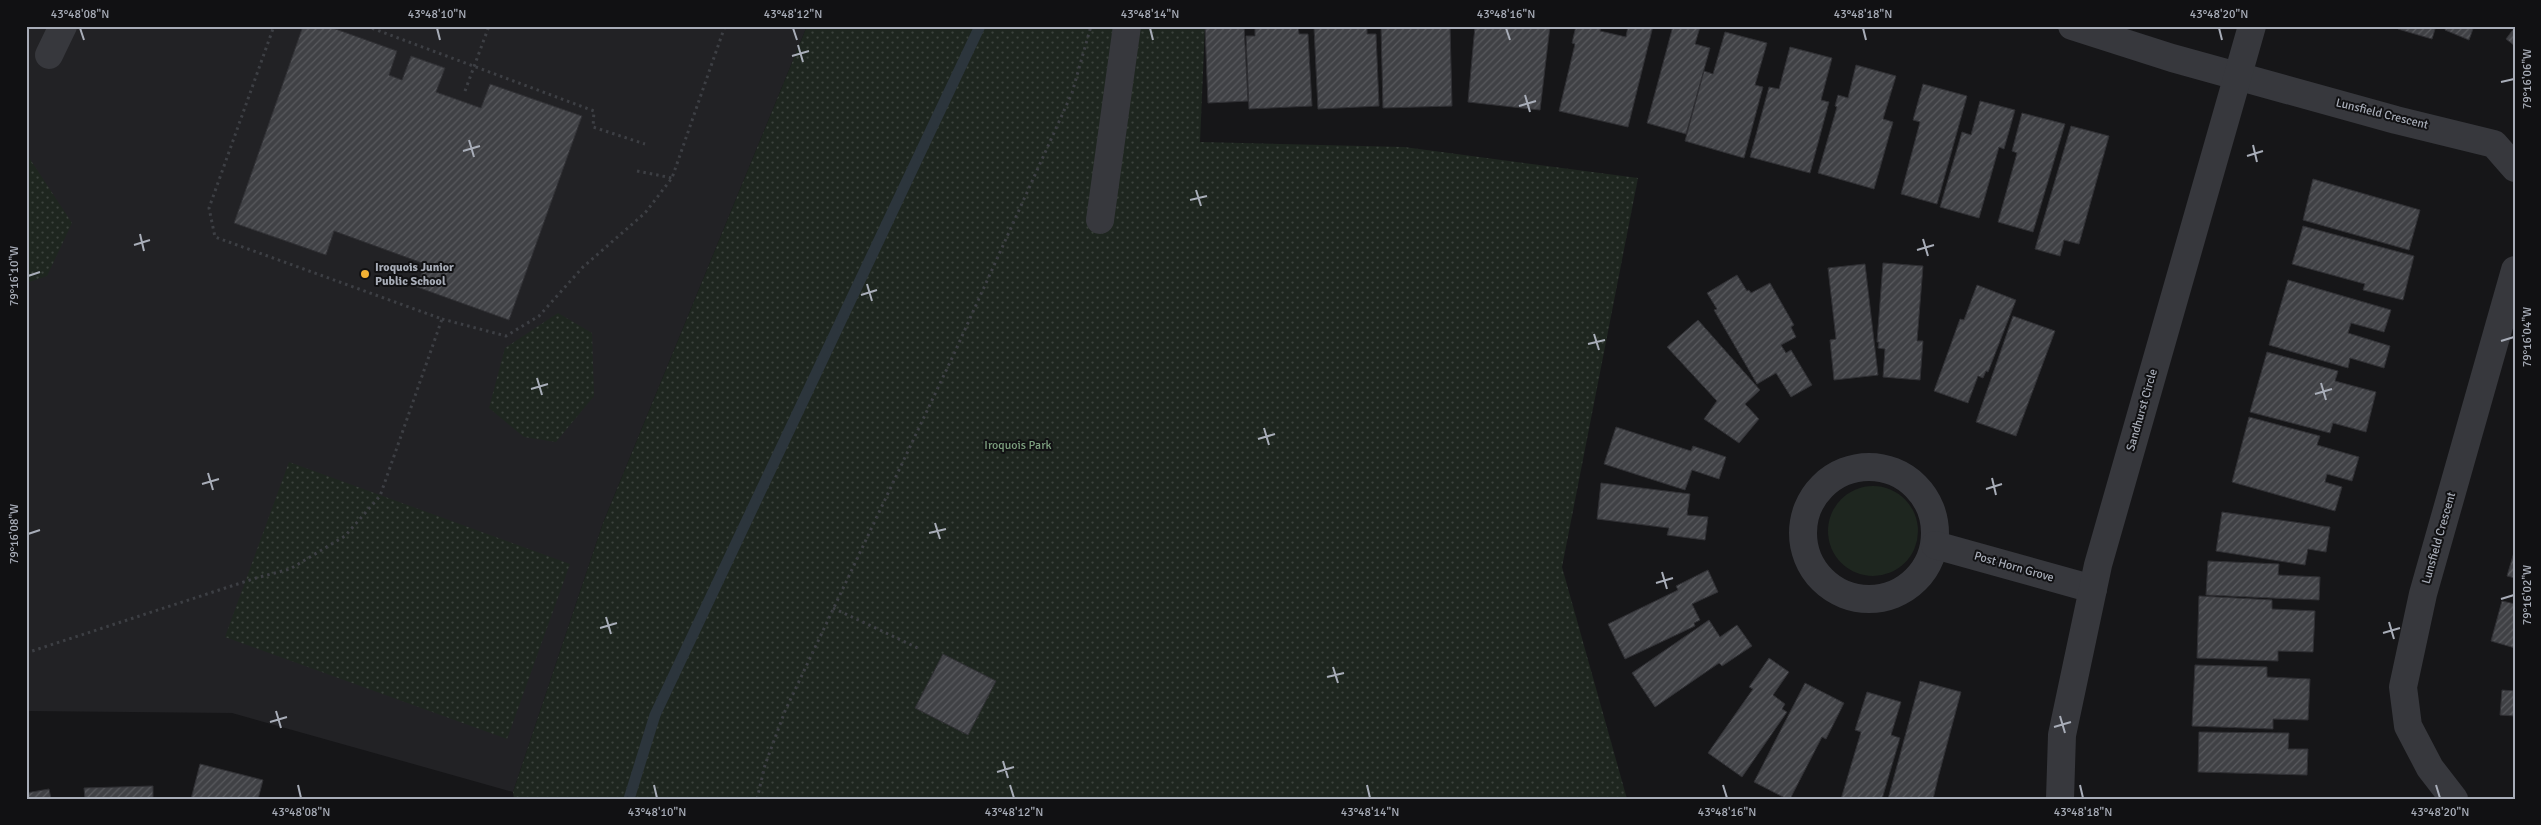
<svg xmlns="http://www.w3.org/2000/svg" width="2541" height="825" viewBox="0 0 2541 825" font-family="Signika,sans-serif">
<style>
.built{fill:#222225}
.grass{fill:#1e261f}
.park{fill:url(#park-dots)}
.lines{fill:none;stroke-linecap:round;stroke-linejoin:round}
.stream{stroke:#2c353c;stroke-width:11}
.building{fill:url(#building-hatch);stroke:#303034}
.path{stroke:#3d3f44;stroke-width:3;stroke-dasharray:2.5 4;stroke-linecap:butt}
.minor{stroke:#37383d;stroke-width:28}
.ticks{fill:none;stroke:#a8adb8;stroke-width:2}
.poi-dot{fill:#f2b134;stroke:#111113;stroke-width:2}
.labels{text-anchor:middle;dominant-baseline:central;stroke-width:4;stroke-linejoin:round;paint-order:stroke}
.street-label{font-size:12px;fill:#a8adb8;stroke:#111113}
.poi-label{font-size:12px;font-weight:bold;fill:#a8adb8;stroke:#111113;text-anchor:start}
.park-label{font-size:12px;fill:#7fa381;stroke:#111113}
.neatline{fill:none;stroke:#a8adb8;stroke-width:2}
.ticks-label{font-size:12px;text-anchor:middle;fill:#a8adb8}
</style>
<defs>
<pattern id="park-dots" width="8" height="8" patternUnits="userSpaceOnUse" patternTransform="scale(1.25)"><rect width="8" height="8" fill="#1e261f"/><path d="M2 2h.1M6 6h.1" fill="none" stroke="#3c433d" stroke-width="1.8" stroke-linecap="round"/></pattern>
<pattern id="building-hatch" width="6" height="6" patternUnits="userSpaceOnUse" patternTransform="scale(1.25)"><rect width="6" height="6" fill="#404145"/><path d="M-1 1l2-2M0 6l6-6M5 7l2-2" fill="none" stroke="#595a5e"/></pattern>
</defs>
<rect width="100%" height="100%" fill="#161618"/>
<polygon class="built" points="26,26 807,26 603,523 513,792 232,713 26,711"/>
<circle class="grass" cx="1873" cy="531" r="45"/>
<g class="park">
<polygon points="807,26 1205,26 1200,142 1404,147 1638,178 1562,567 1627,799 514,799 513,792 603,523"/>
<polygon points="26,153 72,223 47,276 26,283"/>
<polygon points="558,313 592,333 594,396 556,442 524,437 489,408 505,348"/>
<polygon points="289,462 570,564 507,739 225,637"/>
</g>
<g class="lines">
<polyline class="stream" points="629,799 655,715 980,26"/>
</g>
<g class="building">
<polygon points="303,26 327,26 397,51 389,75 402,80 411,56 445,68 436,92 481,108 490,84 582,116 509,320 417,287 425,264 334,231 326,255 234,223"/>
<polygon points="1205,26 1244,26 1248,101 1208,103"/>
<polygon points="1255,26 1298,26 1299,34 1308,34 1312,106 1249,109 1246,36 1255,36"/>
<polygon points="1367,26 1367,34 1376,34 1379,106 1318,109 1314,27"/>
<polygon points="1381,26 1450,26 1452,106 1383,108"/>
<polygon points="1475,26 1550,26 1540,110 1468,102"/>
<polygon points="1576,26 1601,26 1600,31 1626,37 1628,26 1653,26 1628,127 1559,111 1575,44 1572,43"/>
<polygon points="1673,26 1700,27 1695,44 1710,48 1686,134 1647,123"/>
<polygon points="2399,26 2436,26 2432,39 2398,29"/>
<polygon points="2446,26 2474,26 2469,40 2445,30"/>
<polygon points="2515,27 2515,46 2506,39"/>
<polygon points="1725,32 1767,43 1755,85 1763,87 1744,158 1685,141 1704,71 1713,74"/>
<polygon points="1790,47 1832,58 1821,100 1829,102 1810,173 1750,157 1769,87 1779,89"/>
<polygon points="1856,65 1896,76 1883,119 1893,122 1874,189 1818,173 1837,107 1835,106 1838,95 1848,98"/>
<polygon points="1923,84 1967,96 1937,204 1901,194 1920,122 1913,120"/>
<polygon points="1980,101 2015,110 2004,149 1999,147 1979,218 1940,207 1962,132 1971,135"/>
<polygon points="2022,113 2065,124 2033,232 1998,222 2017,153 2012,151"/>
<polygon points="2071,126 2109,136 2079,244 2064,240 2060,256 2035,249"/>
<polygon points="2313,179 2420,210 2409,250 2303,220"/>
<polygon points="2303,226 2414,256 2403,300 2363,290 2365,284 2292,264"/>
<polygon points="1883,263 1923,266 1917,341 1923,341 1920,380 1883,377 1885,349 1878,348 1879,342 1877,342"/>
<polygon points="1865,264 1878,375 1834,380 1830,340 1836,339 1828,268"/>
<polygon points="1737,275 1747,291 1749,290 1751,293 1770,283 1794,325 1791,327 1796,337 1781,345 1786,353 1791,350 1812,385 1791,397 1776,373 1757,384 1714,310 1717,309 1707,293"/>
<polygon points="2288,280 2391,310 2384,332 2351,323 2348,333 2390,346 2384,368 2350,358 2348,368 2269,345"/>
<polygon points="1977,285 2016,300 1988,372 1986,371 1983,378 1978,376 1968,403 1934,391 1960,319 1964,320"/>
<polygon points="2013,316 2055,331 2016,436 1976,422"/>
<polygon points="1698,320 1760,390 1745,404 1759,419 1739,443 1704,419 1717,401 1667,347"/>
<polygon points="2267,352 2338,371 2335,381 2376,392 2366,432 2333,423 2330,433 2250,412"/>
<polygon points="2249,417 2320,436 2317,445 2359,457 2352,481 2327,474 2325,482 2342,487 2335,511 2232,482"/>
<polygon points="1616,427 1691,451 1693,446 1726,457 1719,479 1692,470 1685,490 1604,464"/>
<polygon points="1601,483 1690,494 1687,515 1708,517 1705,540 1667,535 1669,528 1597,519"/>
<polygon points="2222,512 2330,527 2326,552 2308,549 2305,565 2216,551"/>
<polygon points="2515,549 2515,578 2507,576"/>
<polygon points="2208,561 2279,564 2278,575 2320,577 2319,600 2206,595"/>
<polygon points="1708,570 1718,592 1692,604 1700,620 1694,623 1695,626 1625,659 1608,624 1678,590 1676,586"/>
<polygon points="2199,596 2272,600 2272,609 2315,611 2313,652 2278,651 2278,661 2197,658"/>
<polygon points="2502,601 2515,604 2515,648 2491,641"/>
<polygon points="1709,620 1720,637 1737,625 1752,646 1722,666 1719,663 1655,707 1632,673"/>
<polygon points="943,654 996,681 968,735 915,708"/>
<polygon points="1769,658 1789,672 1773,695 1785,704 1782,709 1787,712 1742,777 1708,753 1753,689 1749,687"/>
<polygon points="2195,665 2267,667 2267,677 2310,679 2308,720 2273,719 2273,729 2192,726"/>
<polygon points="1920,681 1961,692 1938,778 1933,799 1888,799"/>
<polygon points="1805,683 1844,703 1826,739 1822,737 1790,799 1787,799 1754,782"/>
<polygon points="2502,690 2515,691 2515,716 2500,715"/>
<polygon points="1867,692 1901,702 1891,735 1900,738 1882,799 1841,799 1861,732 1855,730"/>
<polygon points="2199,732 2289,733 2288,749 2308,749 2307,775 2198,772"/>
<polygon points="200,764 263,780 258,799 191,799"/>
<polygon points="153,786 153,799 85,799 84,788"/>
<polygon points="49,789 51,799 26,799 26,793"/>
</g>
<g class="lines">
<g class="path">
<polyline points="366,26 594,111 593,127 645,144"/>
<polyline points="465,91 489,26"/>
<polyline points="637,171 672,178"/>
<polyline points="442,319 506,336 539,316 583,267 645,213 672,178 725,26"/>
<polyline points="833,608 920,649"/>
<polyline points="26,653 256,578 290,569 345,536 380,496 442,319 215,237 209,208 274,26"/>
<polyline points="757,799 765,765 785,711 953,356 1072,93 1091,26"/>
</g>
<g class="minor">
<polyline points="2072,26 2172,58 2396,120 2494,144 2515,168"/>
<polyline points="49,55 63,26"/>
<polyline points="1100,220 1127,26"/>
<circle cx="1869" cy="533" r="66"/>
<polyline points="1935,545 2093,589"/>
<polyline points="2060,799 2062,735 2098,565 2252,26"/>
<polyline points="2454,799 2430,768 2408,726 2403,687 2423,594 2515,270"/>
</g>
</g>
<path class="ticks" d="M80 28 84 40M437 28 440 40M793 28 797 40M1150 28 1153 40M1506 28 1510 40M1863 28 1866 40M2219 28 2222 40M798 45 803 62M792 56 809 51M2501 82 2514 79M1525 95 1530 112M1519 106 1536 101M469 140 474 157M2253 145 2257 162M463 151 480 146M2247 156 2263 151M1196 190 1201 206M1190 200 1207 196M140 234 144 251M1923 239 1928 256M134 245 150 240M1917 250 1934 245M28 276 40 272M867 284 872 301M861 295 877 290M1594 334 1599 350M2501 341 2514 337M1588 344 1605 340M537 378 542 395M2321 383 2326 400M531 389 548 384M2315 394 2332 389M1264 428 1269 445M1258 439 1275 434M208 473 213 490M1992 478 1996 495M202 484 219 479M1986 489 2002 484M935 523 940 539M929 533 946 529M28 534 40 530M1662 572 1667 589M1656 583 1673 578M2501 599 2514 595M606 617 611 634M2389 622 2394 639M600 628 617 623M2383 633 2400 628M1333 667 1338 683M1327 677 1344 673M276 711 281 728M2060 716 2065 733M270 722 287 717M2054 727 2071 722M1003 761 1008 778M997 772 1014 767M298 785 301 798M654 785 657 798M1010 785 1014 798M1367 785 1370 798M1723 785 1727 798M2080 785 2083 798M2436 785 2440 798"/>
<circle class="poi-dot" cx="365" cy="274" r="5"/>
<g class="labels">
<g class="street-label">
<text transform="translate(2382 114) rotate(14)">Lunsfield Crescent</text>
<text transform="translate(2142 410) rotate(-74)">Sandhurst Circle</text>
<text transform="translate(2439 538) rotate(-74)">Lunsfield Crescent</text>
<text transform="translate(2014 567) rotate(16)">Post Horn Grove</text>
</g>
<g class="poi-label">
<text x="375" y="267">Iroquois Junior<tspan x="375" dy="14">Public School</tspan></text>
</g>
<g class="park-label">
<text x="1018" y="445">Iroquois Park</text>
</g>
</g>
<rect width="2541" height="825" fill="none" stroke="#111113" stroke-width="55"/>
<rect x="28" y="28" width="2486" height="770" class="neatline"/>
<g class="ticks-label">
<text x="80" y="18">43°48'08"N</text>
<text x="437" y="18">43°48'10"N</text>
<text x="793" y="18">43°48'12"N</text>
<text x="1150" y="18">43°48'14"N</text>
<text x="1506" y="18">43°48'16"N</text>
<text x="1863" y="18">43°48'18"N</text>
<text x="2219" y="18">43°48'20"N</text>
<text transform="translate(2527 79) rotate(-90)" y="4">79°16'06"W</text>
<text transform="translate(14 276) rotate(-90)" y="4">79°16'10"W</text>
<text transform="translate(2527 337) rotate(-90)" y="4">79°16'04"W</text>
<text transform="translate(14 534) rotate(-90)" y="4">79°16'08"W</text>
<text transform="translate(2527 595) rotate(-90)" y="4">79°16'02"W</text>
<text x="301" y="816">43°48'08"N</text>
<text x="657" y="816">43°48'10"N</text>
<text x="1014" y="816">43°48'12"N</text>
<text x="1370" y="816">43°48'14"N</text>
<text x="1727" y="816">43°48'16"N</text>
<text x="2083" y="816">43°48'18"N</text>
<text x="2440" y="816">43°48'20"N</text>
</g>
</svg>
